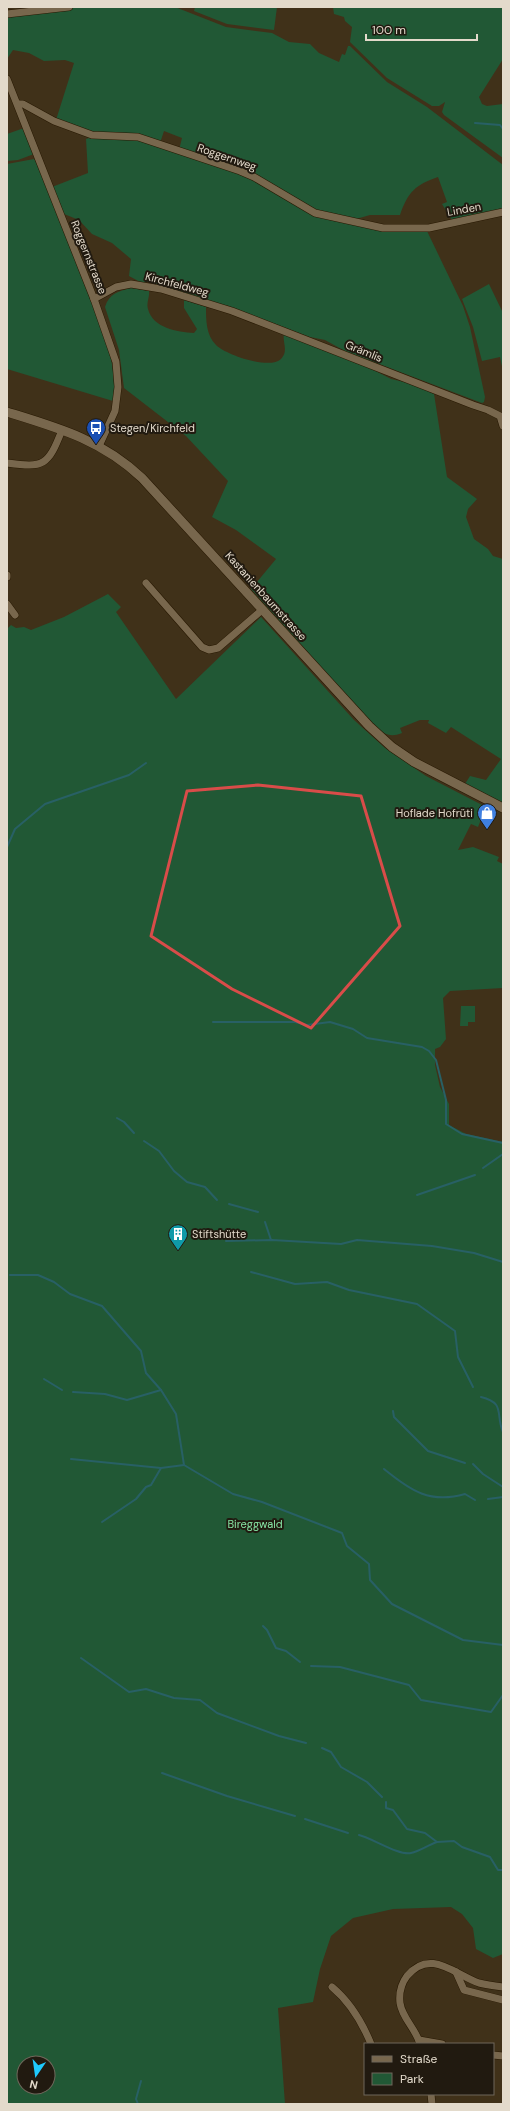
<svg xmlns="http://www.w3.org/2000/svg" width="510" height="2111" viewBox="0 0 510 2111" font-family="'DM Sans',sans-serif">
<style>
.green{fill:#215835;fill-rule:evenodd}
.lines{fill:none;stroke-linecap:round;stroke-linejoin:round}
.stream{stroke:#286065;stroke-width:2}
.minor-casing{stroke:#271802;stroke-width:8}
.tertiary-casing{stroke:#271802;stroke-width:10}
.minor{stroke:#78674d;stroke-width:7}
.tertiary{stroke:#78674d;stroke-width:9}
.marked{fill:none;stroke:#d94c49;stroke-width:3;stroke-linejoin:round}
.labels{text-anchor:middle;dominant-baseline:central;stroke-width:4;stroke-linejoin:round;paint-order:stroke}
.street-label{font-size:11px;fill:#e3dacb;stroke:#211a10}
.poi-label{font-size:11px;fill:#e3dacb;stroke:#211a10;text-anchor:start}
.park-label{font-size:11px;fill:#85e3a3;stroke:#211a10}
</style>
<rect width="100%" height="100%" fill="#403119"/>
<g class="green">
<path d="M78 7H175L226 27 272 33 289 42 310 44 319 53 339 62 342 54 345 55 348 46H350L387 82 427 107 503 165V209L452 220 442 204 447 202 438 177C415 185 408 192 400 215H370L356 219 320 213 264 181 179 150 182 138 164 131 160 143 99 134 56 120 74 63 65 60 44 61 29 53 13 50 7 59V16L54 12Z"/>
<polygon points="195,7 277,7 274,30 227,24 194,11"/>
<polygon points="333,7 503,7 503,59 479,97 482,104 487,106 503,104 503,158 444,115 442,112 445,102 439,106 432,106 387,78 350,42 352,27 345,21 344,17 334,14"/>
<polygon points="24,128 34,154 18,160 7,161 7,134"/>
<polygon points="92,137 132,137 243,173 314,214 427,231 463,306 470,327 485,397 484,402 482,403 474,400 345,351 325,340 310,337 226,305 221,305 150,282 146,282 144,284 129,276 131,259 112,243 92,234 79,220 64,214 52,187 88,173 86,139"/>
<path d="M34 159 36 162C53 202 68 242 83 281 98 320 119 359 113 401L7 369V164Z"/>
<polygon points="489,284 503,313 503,371 500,357 482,361 473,327 462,299"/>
<path d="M131 288 149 291C150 297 146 303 148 309 153 328 177 332 194 333L197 329 184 308V300L206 307C206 320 206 335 216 345 226 355 270 370 281 359 289 351 282 342 284 333L364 365 391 379 413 384 434 394 447 477 477 499 468 509 466 517 474 539 488 549 493 556 503 559V803L465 784 470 776 486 780 501 759 451 727 446 733 428 723 429 720H420L400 728 402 733C385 740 380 729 368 719L251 589 276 559 236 530 212 517 228 481 186 436 124 388 119 350 105 307C109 294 118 291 131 288Z"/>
<path d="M108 594 121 607 116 612 176 699 261 617 354 720 385 748 426 776 486 807 478 827 471 824 458 850 473 847 499 857 497 861 503 864V988L450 991 443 998 446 1039 440 1047 435 1049V1065L440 1087 449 1104V1125L466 1134 503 1142V1954L493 1958 476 1949 473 1928 462 1914 451 1907 393 1909 353 1918 331 1936 320 1969 313 2002 278 2008 285 2104H7V629L11 625 16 628 24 627 31 630 64 617ZM24 2063H48V2087H24Z"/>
<polygon points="461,1006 475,1006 475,1022 468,1022 468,1026 460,1026"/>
</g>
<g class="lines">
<g class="stream">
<polyline points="475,123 500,125 503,129"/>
<polyline points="7,847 15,829 45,804 129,775 146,763"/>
<polyline points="213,1022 295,1022 307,1025 330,1022 353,1029 367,1038 422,1047 429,1051 436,1060 446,1100 446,1124 462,1134 503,1143"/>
<polyline points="117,1118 124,1122 134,1133"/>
<polyline points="144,1141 159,1151 174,1171 187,1182 205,1187 217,1200"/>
<polyline points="483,1168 503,1154"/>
<polyline points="417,1195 475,1175"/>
<polyline points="229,1204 258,1212"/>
<polyline points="265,1222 271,1240"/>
<polyline points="226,1241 272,1240 341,1244 357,1240 432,1246 474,1253 503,1262"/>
<polyline points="251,1272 295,1284 327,1282 349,1290 417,1304 455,1331 458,1357 473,1387"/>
<polyline points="10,1275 38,1275 54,1282 70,1294 102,1306 141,1351 146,1373 161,1390 176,1414 184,1465 233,1494 262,1502 342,1533 347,1546 369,1564 370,1580 392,1604 463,1640 503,1645"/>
<polyline points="44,1379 62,1390"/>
<polyline points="73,1392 105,1394 127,1400 161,1390"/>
<path d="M481 1397C506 1403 495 1414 503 1432"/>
<polyline points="393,1411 394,1417 428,1451 465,1463"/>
<polyline points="71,1459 161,1468 184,1465"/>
<polyline points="473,1464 483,1474 503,1487"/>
<path d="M384 1469C411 1491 430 1504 465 1494L475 1500"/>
<polyline points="488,1499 503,1497"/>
<polyline points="102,1522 136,1499 146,1487 151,1485 161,1468"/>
<polyline points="263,1626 267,1630 276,1648 286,1651 300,1662"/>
<polyline points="81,1658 129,1692 146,1689 174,1698 200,1700 217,1713 279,1736 306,1743"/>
<polyline points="311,1666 340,1667 409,1685 421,1700 491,1712 503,1695"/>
<polyline points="322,1748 331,1752 341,1767 367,1782 382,1797"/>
<polyline points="162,1773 227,1796 295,1816"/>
<polyline points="386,1802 386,1808 393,1810 407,1829 425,1833 437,1842 454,1841 462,1847 490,1857 498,1870 503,1870"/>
<polyline points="305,1819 348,1833"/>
<path d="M359 1835C372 1838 399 1856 411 1853 420 1851 428 1845 437 1842"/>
<polyline points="138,2104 136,2099 141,2081"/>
</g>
<defs>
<g id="minor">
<polyline points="7,14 69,7"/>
<polyline points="7,79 94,299 116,362 118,387 115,411 99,446"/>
<polyline points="18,104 23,104 54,121 92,135 138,137 240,171 254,177 315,213 383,228 429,228 503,212"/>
<polyline points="94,299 116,287 131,284 161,289 232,311 473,405 488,410 500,416 503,426"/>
<path d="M7 463C44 468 48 466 62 430"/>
<polyline points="7,575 7,577"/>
<polyline points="146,583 202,647 209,650 218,648 262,610"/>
<polyline points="7,604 15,615"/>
<polyline points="456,1972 464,1990 503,2000"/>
<path d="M332 1987C350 2002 362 2022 371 2044"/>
<polyline points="419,2040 442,2044"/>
<path d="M420 2044C416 2029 402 2018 400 2003 399 1994 401 1984 407 1976 430 1948 454 1974 479 1983 487 1985 495 1986 503 1987"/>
<polyline points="493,2055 503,2056"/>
<polyline points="431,2094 432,2104"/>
</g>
<path id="tertiary" d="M7 412C59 428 102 440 142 478L369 726 392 747 414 762 503 808"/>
</defs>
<use href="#minor" class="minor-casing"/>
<use href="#tertiary" class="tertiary-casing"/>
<use href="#minor" class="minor"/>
<use href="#tertiary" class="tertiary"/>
</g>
<path class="marked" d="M258 785 361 796 400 926 311 1028 232 989 151 936 187 791Z"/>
<defs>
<symbol id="bus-pin" viewBox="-11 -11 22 30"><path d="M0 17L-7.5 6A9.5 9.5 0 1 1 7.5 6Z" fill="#1a4fb4" stroke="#211a10"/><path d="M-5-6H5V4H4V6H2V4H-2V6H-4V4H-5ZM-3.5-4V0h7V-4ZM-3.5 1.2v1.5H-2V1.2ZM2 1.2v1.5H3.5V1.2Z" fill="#fff"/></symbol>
<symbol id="shop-pin" viewBox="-11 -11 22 30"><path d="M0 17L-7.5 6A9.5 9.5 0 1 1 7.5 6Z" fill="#3f7fe0" stroke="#211a10"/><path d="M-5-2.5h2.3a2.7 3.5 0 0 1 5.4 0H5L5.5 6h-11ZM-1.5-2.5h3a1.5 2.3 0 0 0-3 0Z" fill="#fff"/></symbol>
<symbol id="building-pin" viewBox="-11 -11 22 30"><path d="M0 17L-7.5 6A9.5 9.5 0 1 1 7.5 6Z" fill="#0f9aa8" stroke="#211a10"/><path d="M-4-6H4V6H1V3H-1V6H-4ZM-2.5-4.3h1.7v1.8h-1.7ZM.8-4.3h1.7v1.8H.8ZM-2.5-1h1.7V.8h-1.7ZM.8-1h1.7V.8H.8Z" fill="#fff"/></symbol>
</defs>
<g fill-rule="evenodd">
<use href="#bus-pin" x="85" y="417" width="22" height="30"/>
<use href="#shop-pin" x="476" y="802" width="22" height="30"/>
<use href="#building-pin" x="167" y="1223" width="22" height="30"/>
</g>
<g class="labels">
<g class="street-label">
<text transform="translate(227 157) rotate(19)">Roggernweg</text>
<text transform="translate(464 209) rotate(-10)">Linden</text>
<text transform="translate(89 257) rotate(68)">Roggernstrasse</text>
<text transform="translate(177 284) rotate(15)">Kirchfeldweg</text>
<text transform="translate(364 351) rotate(22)">Grämlis</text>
<text transform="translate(266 596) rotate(48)">Kastanienbaumstrasse</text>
</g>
<g class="poi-label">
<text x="110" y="428">Stegen/Kirchfeld</text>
<text x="473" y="813" text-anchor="end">Hoflade Hofrüti</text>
<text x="192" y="1234">Stiftshütte</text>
</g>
<g class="park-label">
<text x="255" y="1524">Bireggwald</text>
</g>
</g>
<rect width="510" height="2111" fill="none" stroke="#e3dacb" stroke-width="16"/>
<rect x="364" y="2043" width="130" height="52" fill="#211a10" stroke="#6f675b"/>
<rect x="372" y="2056" width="20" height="6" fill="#78674d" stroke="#6f675b"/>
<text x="400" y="2063" font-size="12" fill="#e3dacb">Straße</text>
<rect x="372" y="2073" width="20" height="12" fill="#215835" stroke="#6f675b"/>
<text x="400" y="2083" font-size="12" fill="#e3dacb">Park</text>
<g transform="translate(36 2075) rotate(193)"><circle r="19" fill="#211a10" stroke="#6f675b"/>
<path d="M0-3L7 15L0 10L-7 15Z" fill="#1fc9fd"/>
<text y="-6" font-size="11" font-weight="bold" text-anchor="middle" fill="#e3dacb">N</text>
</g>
<path d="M366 34v6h111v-6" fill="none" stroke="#e3dacb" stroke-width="2"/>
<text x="372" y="34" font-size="12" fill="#e3dacb" stroke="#211a10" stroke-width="3" paint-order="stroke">100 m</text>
</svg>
